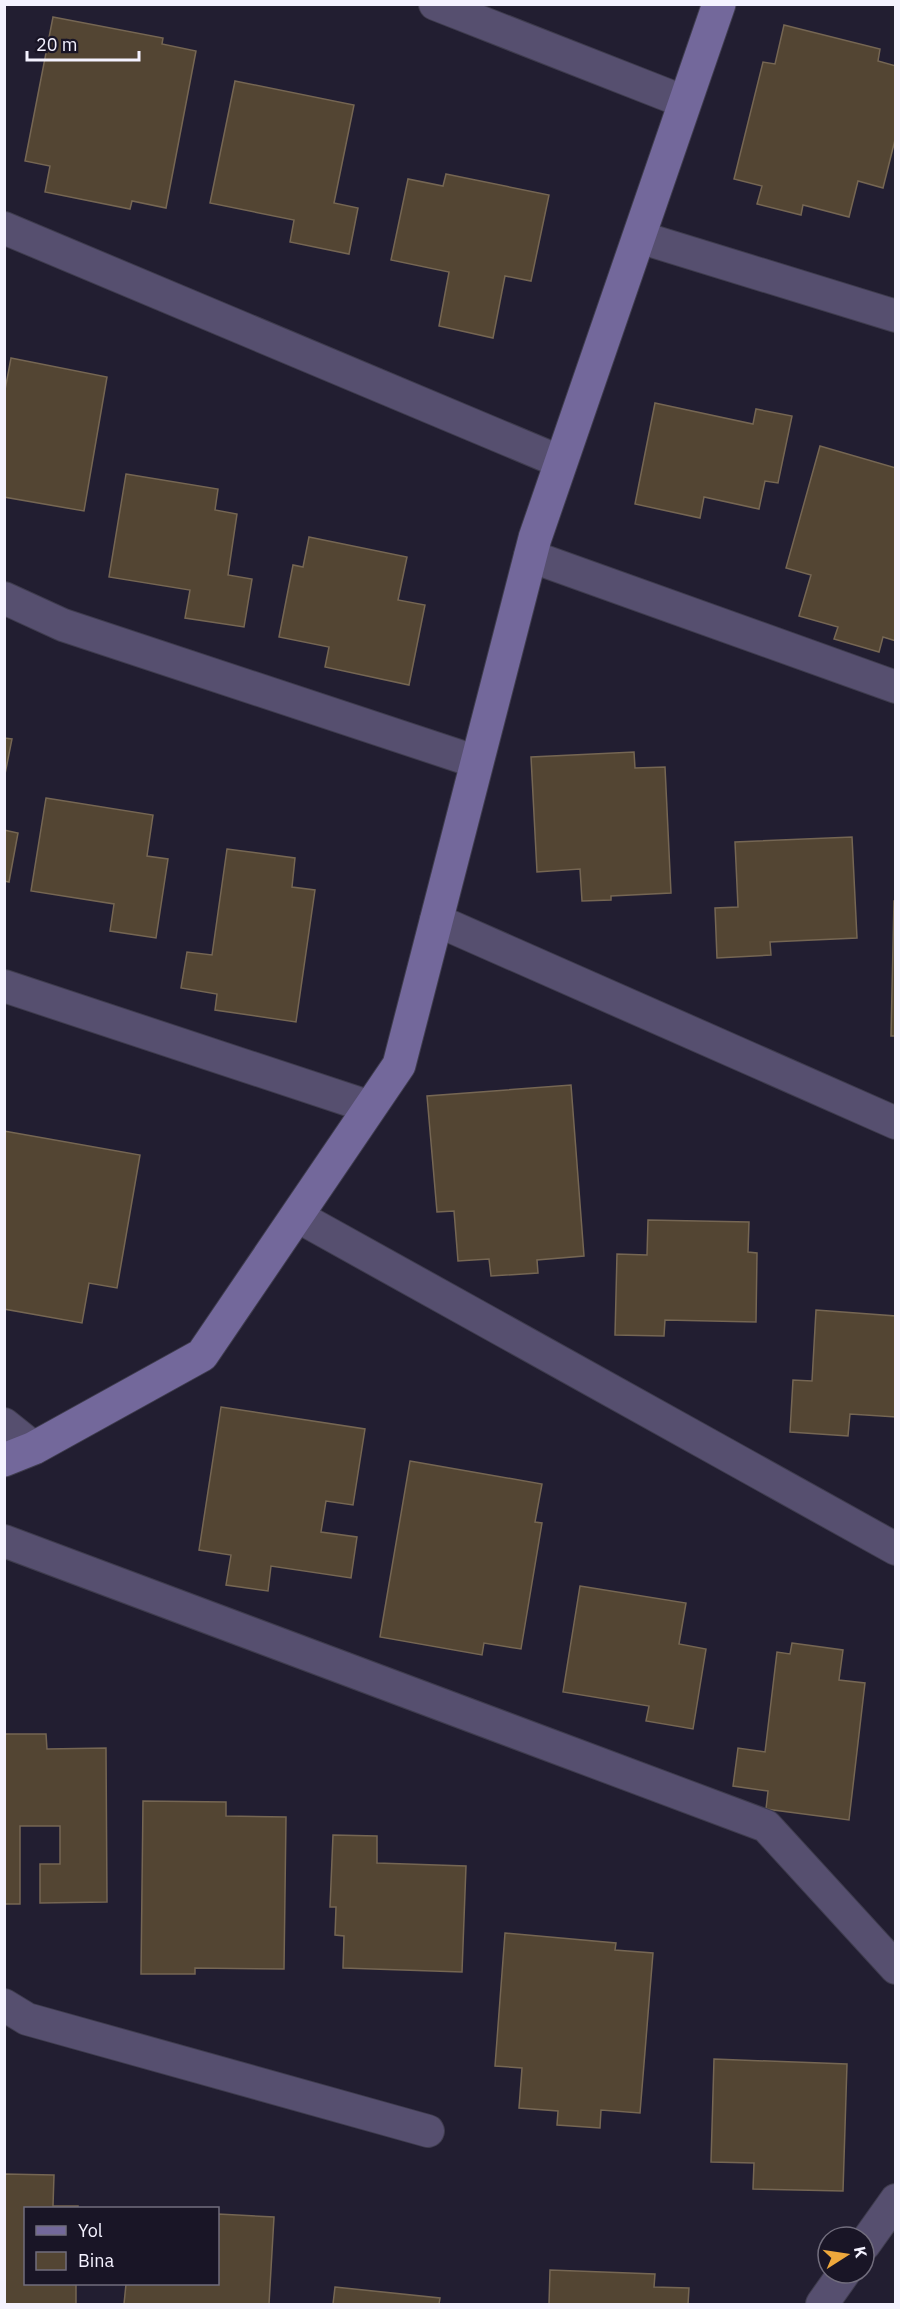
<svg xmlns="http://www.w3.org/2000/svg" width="900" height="2309" viewBox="0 0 900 2309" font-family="'IBM Plex Sans',sans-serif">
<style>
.building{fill:#534533;stroke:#756653;stroke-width:1.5}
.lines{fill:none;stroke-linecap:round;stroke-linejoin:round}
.street-casing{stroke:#3f3c4e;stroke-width:34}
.secondary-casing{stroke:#3f3c4e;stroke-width:35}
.street{stroke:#564f6f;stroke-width:32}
.secondary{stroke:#73689b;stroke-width:33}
</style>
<rect width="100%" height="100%" fill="#221e31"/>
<g class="building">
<polygon points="53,17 163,38 162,44 196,51 166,208 132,201 130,209 45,192 50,166 25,161"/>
<polygon points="784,25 880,49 878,61 896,66 896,136 883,188 858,181 849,217 803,205 801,215 757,204 762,186 734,179 763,62 775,64"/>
<polygon points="235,81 354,105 334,203 358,208 349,254 290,242 294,220 210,203"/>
<polygon points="446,174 549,195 531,281 505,276 493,338 439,326 449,272 391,260 408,179 443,186"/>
<polygon points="11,358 107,377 84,511 4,497 4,395"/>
<polygon points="655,403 753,424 756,409 792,416 778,483 765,481 759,509 704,497 700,518 635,504"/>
<polygon points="820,446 896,468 896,641 883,637 879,652 834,639 838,627 799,616 811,575 786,568"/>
<polygon points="126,474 218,489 215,510 237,514 228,575 252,579 244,627 185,618 190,590 109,577"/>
<polygon points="309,537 407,557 398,600 425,605 409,685 325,667 329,647 279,637 293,565 303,567"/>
<polygon points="4,738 12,739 4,779"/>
<polygon points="634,752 635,768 665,767 671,893 611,896 611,900 582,901 580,869 537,872 531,757"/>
<polygon points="46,798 153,815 147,856 168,859 156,938 110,931 114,904 31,891"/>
<polygon points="4,830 18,833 9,882 4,881"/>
<polygon points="852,837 857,938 770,942 771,955 717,958 715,908 738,907 735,842"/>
<polygon points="227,849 295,858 292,887 315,890 296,1022 215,1010 217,994 181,988 187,952 212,955"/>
<polygon points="894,901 896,901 896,1036 891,1036"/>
<polygon points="571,1085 584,1256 537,1260 538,1273 491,1276 489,1259 458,1261 454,1211 437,1212 427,1096"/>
<polygon points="4,1131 140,1155 117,1288 89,1283 82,1323 4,1309"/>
<polygon points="648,1220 749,1222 748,1252 757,1253 756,1322 665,1320 664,1336 615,1335 617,1254 647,1255"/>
<polygon points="816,1310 896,1316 896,1417 850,1414 848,1436 790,1432 793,1380 812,1381"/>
<polygon points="221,1407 365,1429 353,1505 326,1501 321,1532 357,1537 351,1578 271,1566 268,1591 226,1585 231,1555 199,1550"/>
<polygon points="410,1461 542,1484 535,1522 542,1523 521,1649 484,1643 482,1655 380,1637"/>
<polygon points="580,1586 686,1603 679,1644 706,1649 693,1729 646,1721 649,1706 563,1692"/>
<polygon points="792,1643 843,1650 839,1680 865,1683 849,1820 766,1809 768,1791 733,1786 738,1748 765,1752 777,1652 790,1654"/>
<polygon points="4,1734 46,1734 47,1749 106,1748 107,1902 40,1903 40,1864 60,1864 60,1826 20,1826 20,1904 4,1904"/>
<polygon points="143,1801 226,1802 226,1816 286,1817 284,1969 195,1968 195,1974 141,1974"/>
<polygon points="333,1835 377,1836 377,1863 466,1866 462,1972 343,1968 344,1936 335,1935 336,1907 330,1907"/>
<polygon points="505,1933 616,1943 615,1950 653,1953 640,2113 601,2110 600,2128 557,2125 558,2111 519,2108 522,2068 495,2066"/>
<polygon points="714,2059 847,2064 843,2191 753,2189 754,2163 711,2162"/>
<polygon points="4,2174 54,2175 53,2206 78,2206 78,2208 26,2208 26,2284 76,2284 76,2304 4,2304"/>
<polygon points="218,2214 274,2217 269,2304 124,2304 126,2284 218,2284"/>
<polygon points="550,2270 655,2274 654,2287 689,2288 688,2304 549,2304"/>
<polygon points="335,2287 440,2298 439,2304 333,2304"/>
</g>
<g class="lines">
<defs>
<g id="street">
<polyline points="435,4 685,102"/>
<polyline points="4,228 561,462"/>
<polyline points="639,237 896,316"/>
<polyline points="530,556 896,687"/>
<polyline points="4,598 63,625 477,762"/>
<polyline points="436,920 896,1123"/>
<polyline points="4,986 370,1107"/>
<polyline points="297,1216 896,1549"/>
<polyline points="4,1424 34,1448"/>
<polyline points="4,1541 766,1826 896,1968"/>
<polyline points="4,2005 27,2019 428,2131"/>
<polyline points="864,2245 896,2200"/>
<polyline points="822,2304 844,2273"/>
</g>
<polyline id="secondary" points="4,1460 34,1448 202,1355 399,1065 535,538 719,4"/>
</defs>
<use href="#street" class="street-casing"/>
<use href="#secondary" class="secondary-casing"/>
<use href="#street" class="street"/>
<use href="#secondary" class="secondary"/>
</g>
<rect width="900" height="2309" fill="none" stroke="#f4f2ff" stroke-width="12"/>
<rect x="24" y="2207" width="195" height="78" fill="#191526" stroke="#716d7d" stroke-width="1.5"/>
<rect x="36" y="2226" width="30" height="9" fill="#73689b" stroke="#716d7d" stroke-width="1.5"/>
<text x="78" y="2237" font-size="18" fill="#f4f2ff">Yol</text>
<rect x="36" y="2252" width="30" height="18" fill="#534533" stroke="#716d7d" stroke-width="1.5"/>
<text x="78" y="2267" font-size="18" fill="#f4f2ff">Bina</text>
<g transform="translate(846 2255) rotate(78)"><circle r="28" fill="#191526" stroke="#716d7d" stroke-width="1.5"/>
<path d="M0-4.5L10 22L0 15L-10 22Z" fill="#eea83c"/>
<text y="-9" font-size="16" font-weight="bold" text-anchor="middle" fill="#f4f2ff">K</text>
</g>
<path d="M27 51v9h112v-9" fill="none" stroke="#f4f2ff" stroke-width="3"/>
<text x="36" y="51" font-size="18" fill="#f4f2ff" stroke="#191526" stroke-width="4.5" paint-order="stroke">20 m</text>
</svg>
